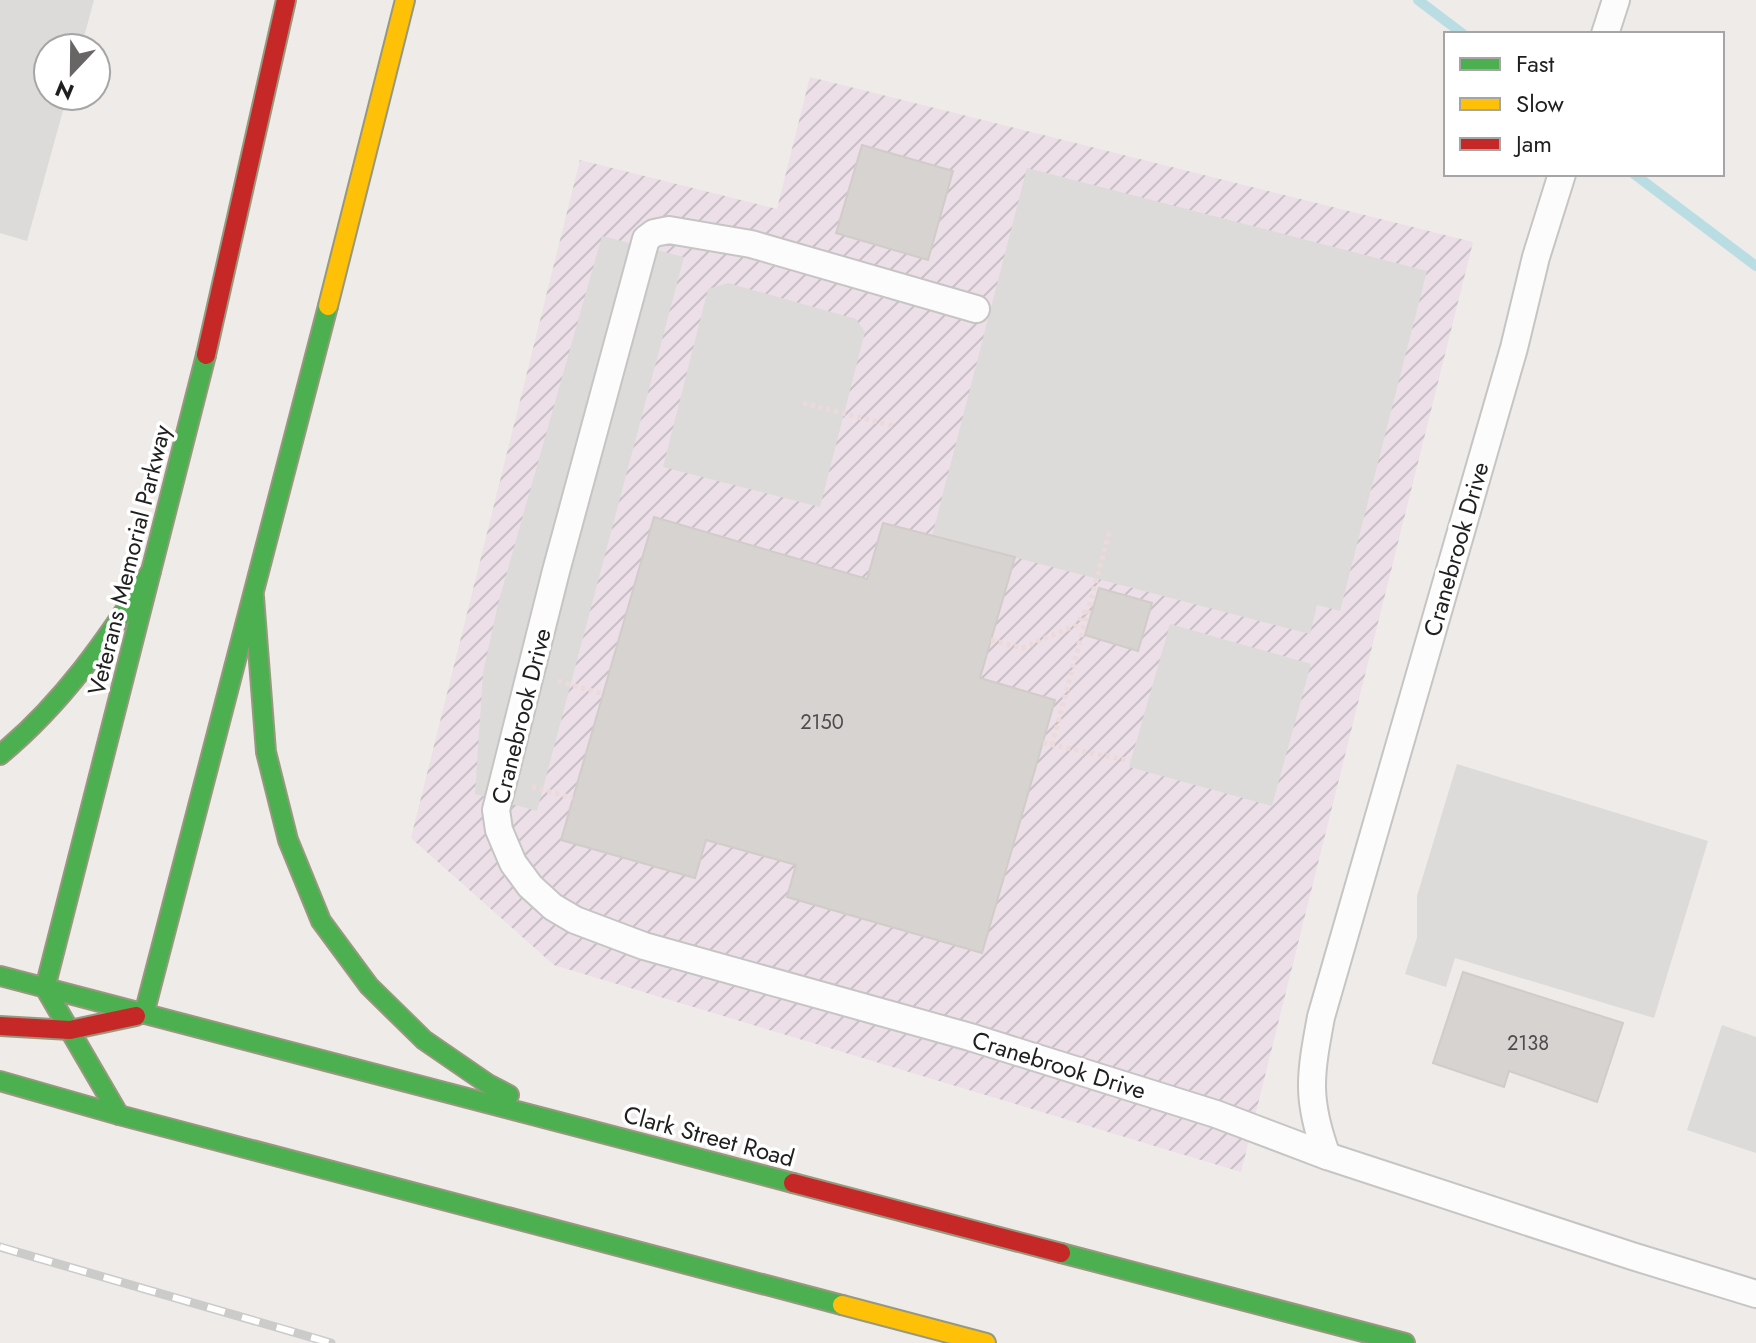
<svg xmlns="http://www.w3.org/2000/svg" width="1756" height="1343" viewBox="0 0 1756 1343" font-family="Jost,sans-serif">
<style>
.industrial{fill:url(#industrial-furrows)}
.parking{fill:#dcdbd9}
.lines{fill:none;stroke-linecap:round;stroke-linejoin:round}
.stream{stroke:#b9dde3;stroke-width:10}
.building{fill:#d6d3d1;stroke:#d1ccc9;stroke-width:2}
.street-casing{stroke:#c6c5c4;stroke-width:30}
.fast-casing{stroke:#98987f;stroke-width:22}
.slow-casing{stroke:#98987f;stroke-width:22}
.jam-casing{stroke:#98987f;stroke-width:22}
.path{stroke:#ecdad9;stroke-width:5;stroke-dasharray:4 4;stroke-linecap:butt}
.street{stroke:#fcfcfc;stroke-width:26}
.fast{stroke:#4caf50;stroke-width:18}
.slow{stroke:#ffc107;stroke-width:18}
.jam{stroke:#c62828;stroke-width:18}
.rail-casing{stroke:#cbcbca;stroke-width:9}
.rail{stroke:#fff;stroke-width:6;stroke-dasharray:18;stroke-linecap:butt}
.labels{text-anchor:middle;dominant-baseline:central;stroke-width:7;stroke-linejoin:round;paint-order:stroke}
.number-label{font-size:20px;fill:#4d4c4c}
.street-label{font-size:24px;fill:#1f1f1f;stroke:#fff}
</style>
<defs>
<pattern id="industrial-furrows" width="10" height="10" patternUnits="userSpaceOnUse" patternTransform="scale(2)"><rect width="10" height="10" fill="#ecdfe8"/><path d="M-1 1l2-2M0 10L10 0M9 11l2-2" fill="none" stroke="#cabfc7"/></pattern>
</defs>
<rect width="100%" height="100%" fill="#eeebe8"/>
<polygon class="industrial" points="810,77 1473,242 1241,1172 554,965 411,838 580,160 777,209"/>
<g class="parking">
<polygon points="0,0 94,0 81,48 48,48 48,96 67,96 27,241 0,233"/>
<polygon points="1027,168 1427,271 1340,611 1317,605 1310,634 932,536"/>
<polygon points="602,236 684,257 537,811 475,794 483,673 498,604"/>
<polygon points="728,283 856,319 865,332 820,507 663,467 708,289"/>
<polygon points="1170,624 1311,664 1272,806 1129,767"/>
<polygon points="1457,764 1708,841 1654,1018 1455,958 1446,987 1405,974 1417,938 1417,896"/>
<polygon points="1722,1025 1756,1037 1756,1153 1687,1130"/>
</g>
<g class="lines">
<g class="stream">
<polyline points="1418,0 1463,34"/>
<polyline points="1634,174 1756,266"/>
</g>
</g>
<g class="building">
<polygon points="862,145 953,171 928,260 836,233"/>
<polygon points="654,517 867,579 883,523 1015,557 980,678 1055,700 982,953 787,897 796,865 706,840 695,878 561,840"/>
<polygon points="1099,588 1152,603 1138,651 1085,635"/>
<polygon points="1463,972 1623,1023 1597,1102 1509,1071 1504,1087 1433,1063"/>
</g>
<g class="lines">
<defs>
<g id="street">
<polyline points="1605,34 1616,0"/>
<polyline points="976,309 751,244 669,230 654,233 646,239 556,571 496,810 499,830 513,863 530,886 553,907 575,920 644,946 970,1037 1216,1114 1327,1156 1632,1256 1756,1294"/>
<path d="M1327 1156C1306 1099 1310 1076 1321 1017L1514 348 1536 257 1562 174"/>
</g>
<g id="fast">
<polyline points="254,597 266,752 288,840 321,921 369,986 424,1040 488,1084 509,1095"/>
<path d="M0 755C63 703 107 639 151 571"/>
<polyline points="0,976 793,1183"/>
<polyline points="144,1014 328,306"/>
<polyline points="0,1081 119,1115 842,1305"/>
<polyline points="119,1115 45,988 206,355"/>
<polyline points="1061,1253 1405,1343"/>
</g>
<g id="slow">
<polyline points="328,306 405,0"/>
<polyline points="842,1305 986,1343"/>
</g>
<g id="jam">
<polyline points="206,355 286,0"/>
<polyline points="0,1026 70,1030 136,1016"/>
<polyline points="793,1183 1061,1253"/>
</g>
</defs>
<use href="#street" class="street-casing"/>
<use href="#fast" class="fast-casing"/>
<use href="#slow" class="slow-casing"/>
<use href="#jam" class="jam-casing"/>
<g class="path">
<polyline points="803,403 894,426"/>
<polyline points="991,640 1022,648 1076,625 1086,610"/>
<polyline points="558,681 603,694"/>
<polyline points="1043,743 1130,761"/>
<polyline points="1052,745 1110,529"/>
<polyline points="532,787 573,798"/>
</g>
<use href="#street" class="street"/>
<use href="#fast" class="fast"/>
<use href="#slow" class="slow"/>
<use href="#jam" class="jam"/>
<defs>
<polyline id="rail" points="0,1247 331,1343"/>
</defs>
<use href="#rail" class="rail-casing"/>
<use href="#rail" class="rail"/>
</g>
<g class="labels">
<g class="number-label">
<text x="822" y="722">2150</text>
<text x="1528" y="1043">2138</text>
</g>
<g class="street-label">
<text transform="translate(1456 549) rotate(-74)">Cranebrook Drive</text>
<text transform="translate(129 560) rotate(-76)">Veterans Memorial Parkway</text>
<text transform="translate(521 716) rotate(-76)">Cranebrook Drive</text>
<text transform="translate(1059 1065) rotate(17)">Cranebrook Drive</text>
<text transform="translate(709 1136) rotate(15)">Clark Street Road</text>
</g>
</g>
<rect x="1444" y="32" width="280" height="144" fill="#ffffff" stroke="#a5a5a5" stroke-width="2"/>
<rect x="1460" y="58" width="40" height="12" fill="#4caf50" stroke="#a5a5a5" stroke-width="2"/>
<text x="1516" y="72" font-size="24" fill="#1f1f1f">Fast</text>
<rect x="1460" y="98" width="40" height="12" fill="#ffc107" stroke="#a5a5a5" stroke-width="2"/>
<text x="1516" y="112" font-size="24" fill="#1f1f1f">Slow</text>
<rect x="1460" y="138" width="40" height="12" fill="#c62828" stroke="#a5a5a5" stroke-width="2"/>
<text x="1516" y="152" font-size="24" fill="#1f1f1f">Jam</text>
<g transform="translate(72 72) rotate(202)"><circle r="38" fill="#ffffff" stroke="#a5a5a5" stroke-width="2"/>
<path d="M0-6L14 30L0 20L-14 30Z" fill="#676665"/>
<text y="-12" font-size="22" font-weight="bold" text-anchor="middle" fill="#1f1f1f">N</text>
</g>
</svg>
